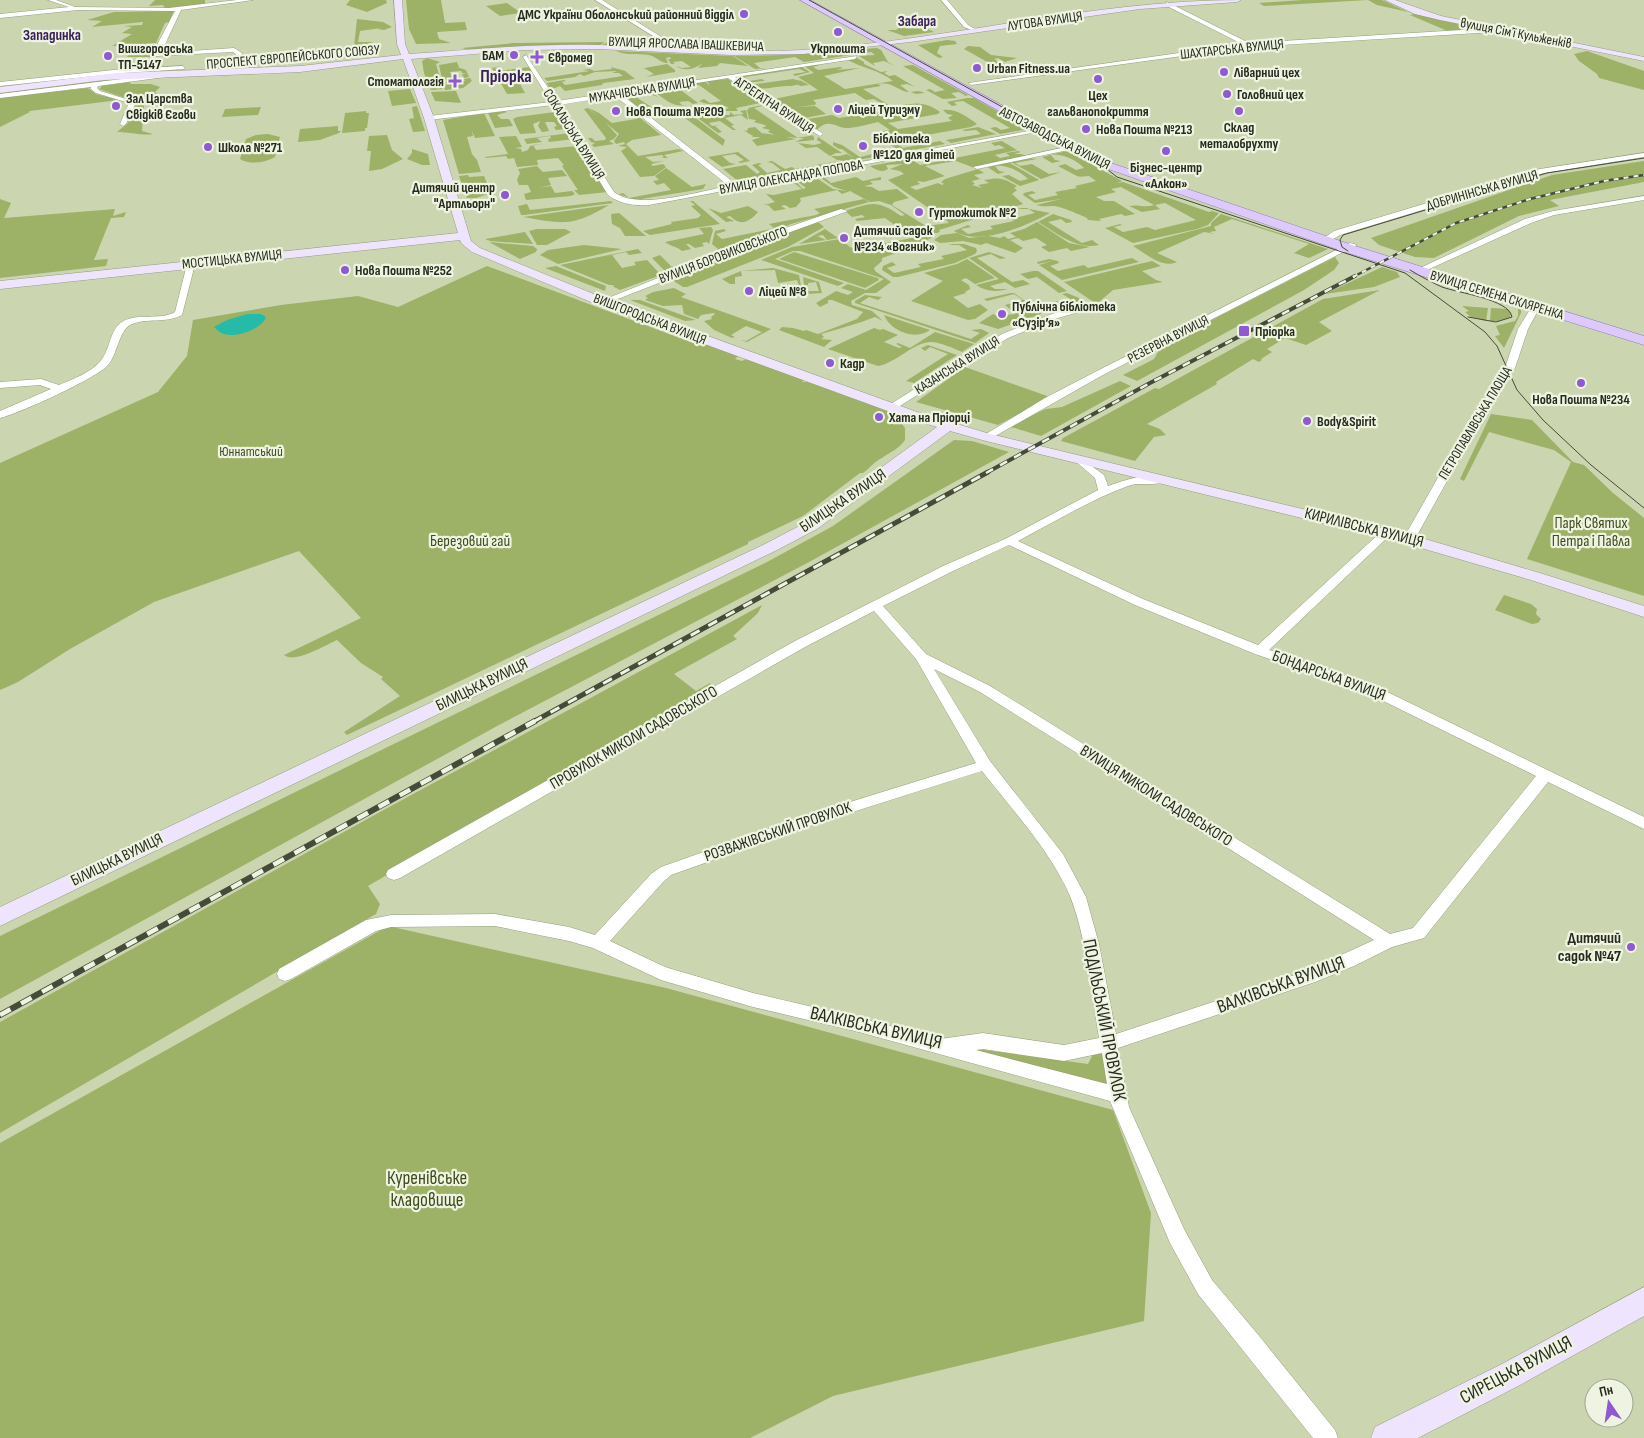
<svg xmlns="http://www.w3.org/2000/svg" width="1644" height="1438" viewBox="0 0 1644 1438" font-family="'Sofia Sans Condensed',sans-serif">
<style>
.green{fill:#9db167}
.water{fill:#26bba8}
.lines{fill:none;stroke-linecap:round;stroke-linejoin:round}
.street-casing{stroke:#959f7c;stroke-width:1}
.secondary-casing{stroke:#959f7c;stroke-width:1}
.primary-casing{stroke:#8f7aae;stroke-width:1}
.street{fill:#fff;fill-rule:evenodd}
.secondary{fill:#eee4fe;fill-rule:evenodd}
.primary{fill:#ddc9fd;fill-rule:evenodd}
.tram{stroke:#464b39;stroke-width:1}
.rail-far3-casing{stroke:#464b39;stroke-width:2.5}
.rail-far2-casing{stroke:#464b39;stroke-width:4}
.rail-far1-casing{stroke:#464b39;stroke-width:5}
.rail-casing{stroke:#464b39;stroke-width:6}
.rail-far3{stroke:#eef4e1;stroke-width:2;stroke-dasharray:5;stroke-linecap:butt}
.rail-far2{stroke:#eef4e1;stroke-width:2.5;stroke-dasharray:8;stroke-linecap:butt}
.rail-far1{stroke:#eef4e1;stroke-width:3;stroke-dasharray:10;stroke-linecap:butt}
.rail{stroke:#eef4e1;stroke-width:4.5;stroke-dasharray:12;stroke-linecap:butt}
.poi-dot{fill:#8e59d2;stroke:#eef4e1;stroke-width:2}
.labels{text-anchor:middle;dominant-baseline:central;stroke-width:4.5;stroke-linejoin:round;paint-order:stroke}
.far-poi-label{font-size:14px;font-weight:bold;fill:#272b1d;stroke:#eef4e1;text-anchor:start}
.far-street-label{font-size:14px;fill:#272b1d;stroke:#eef4e1}
.far-park-label{font-size:14px;fill:#3f4b1b;stroke:#eef4e1}
.far-neighbourhood-label{font-size:15px;font-weight:bold;fill:#3b215b;stroke:#eef4e1}
.street-label{font-size:16px;fill:#272b1d;stroke:#eef4e1}
.park-label{font-size:16px;fill:#3f4b1b;stroke:#eef4e1}
.poi-label{font-size:16px;font-weight:bold;fill:#272b1d;stroke:#eef4e1;text-anchor:end}
.far-district-label{font-size:18px;font-weight:bold;fill:#3b215b;stroke:#eef4e1}
.near-street-label{font-size:19px;fill:#272b1d;stroke:#eef4e1}
.near-park-label{font-size:19px;fill:#3f4b1b;stroke:#eef4e1}
</style>
<rect width="100%" height="100%" fill="#cbd6b1"/>
<g class="green">
<polygon points="155,0 205,0 205,4 165,9 163,5 149,6"/>
<polygon points="350,0 386,0 387,3 367,12 346,5"/>
<polygon points="406,0 441,0 445,23 465,22 467,30 437,32 439,39 451,43 416,44 409,29"/>
<polygon points="1303,0 1382,0 1408,12 1377,5 1368,0 1264,6 1259,3"/>
<polygon points="507,3 521,13 500,16 486,6"/>
<polygon points="174,11 169,22 165,23 156,43 112,46 132,34 122,33 132,27 123,26 142,25 143,22 92,27 102,21 87,20 114,12"/>
<polygon points="1415,14 1475,27 1479,29 1450,32 1410,15"/>
<polygon points="357,19 383,22 392,27 384,30 377,29 381,28 360,31 358,42 374,42 354,47"/>
<polygon points="899,28 928,29 934,32 904,36 887,30 896,30"/>
<polygon points="947,40 955,41 957,44 940,46 937,53 943,57 939,58 918,45"/>
<polygon points="605,42 598,46 469,50 462,48 514,43"/>
<polygon points="608,42 722,48 725,49 721,51 601,46"/>
<polygon points="156,44 150,57 127,57 133,47"/>
<polygon points="968,46 980,47 991,55 1017,58 1005,62 998,58 994,59 1000,63 991,64 964,49"/>
<polygon points="877,48 881,50 888,62 895,66 884,61 873,63 875,66 859,56 875,55 871,52 804,62 795,57 754,63 760,68 766,68 755,69 734,56 785,55"/>
<path d="M616 51 733 56 748 66 720 63 717 66 698 68 703 63C695 69 684 72 676 66L682 68 691 67 682 61 673 62 675 64H671L668 59H671L670 57 666 58 668 63C660 63 656 56 649 55 637 53 627 56 616 51Z"/>
<polygon points="1587,51 1644,71 1644,90 1599,78 1597,74 1579,61 1574,54"/>
<polygon points="427,58 440,62 436,64 443,89 431,90 424,73 422,61"/>
<path d="M857 58 864 62V64L881 72 888 71 884 73 889 76 895 75 915 87 907 84 900 85 909 92 919 91 925 93 916 94 911 92C899 93 894 81 878 84L881 86 863 89 892 107C906 105 922 98 940 112L938 114 888 123 898 129 952 121 948 118 953 115 947 114 943 110C955 108 968 117 977 124L971 127 910 138 899 133 882 136 892 143 906 140 909 142 897 144 903 148 940 141 945 144 902 152 872 133 890 130 878 122C868 124 859 127 849 128 836 129 829 116 816 131L802 120 832 115 839 118 883 111 879 108 886 106 874 99 866 100 855 93 813 100 816 103 815 105 796 107 815 106 826 114 799 119 769 100 818 90 798 77 814 73 804 66 817 64 820 65 813 67 818 70 840 67 843 68 836 70 860 68 824 76 845 89 893 81C880 70 861 68 846 59Z"/>
<polygon points="457,62 459,67 457,67 466,70 469,77 464,78 462,74 467,73 462,73 461,71 450,72 453,80 449,81 465,81 464,79 470,78 472,81 463,88 445,90 443,82 447,81 442,79 439,65"/>
<polygon points="667,64 675,70 675,72 646,77 654,74 644,68 639,69"/>
<polygon points="913,65 968,95 966,96 959,92 951,93 957,98 943,99 926,90 930,89 935,92 945,90 903,66"/>
<polygon points="501,66 495,68 497,71 530,67 533,71 515,75 525,93 507,94 492,68"/>
<polygon points="800,66 810,72 795,76 793,74 806,72 799,69 745,77 749,81 762,79 765,81 745,83 736,77"/>
<polygon points="611,67 625,71 635,79 603,83 602,85 565,91 560,86 550,90 547,83 564,80 566,81 562,82 565,85 623,76 619,73 612,73 617,71 595,72 584,76 580,74 575,77 547,81 544,78 590,71 582,70 590,69 594,71 612,69"/>
<path d="M728 79 765 102 736 108 738 111H724V114L726 115H730V112L734 115 744 114 740 111 746 110 748 120 741 115 725 118 734 125 731 126 736 130H733L720 121 709 123 712 126 722 125 715 126 722 132 718 133 695 116 710 113 709 111 715 112 729 108C720 102 710 107 699 101L704 99 710 103 721 101 699 85 687 86 691 90 687 91 683 88 684 87 680 86 705 81 710 86 707 81Z"/>
<path d="M793 79 801 81 798 79 809 85 801 86C796 83 795 86 789 86 776 85 760 93 749 85Z"/>
<polygon points="130,82 131,84 151,84 160,87 155,92 160,96 146,98 146,100 149,102 134,101 99,89 102,86"/>
<path d="M672 86 678 88 698 103 693 104 688 101 679 102 683 106 688 105C672 108 665 99 652 90Z"/>
<polygon points="88,88 96,94 119,100 30,111 29,112 30,112 0,127 0,98"/>
<polygon points="410,89 416,103 392,106 388,91"/>
<polygon points="648,90 658,97 647,93 637,94 639,96 636,97 662,114 673,112 668,107 671,107 677,111 676,112 650,117 622,94 627,94 636,100 629,93"/>
<polygon points="456,91 461,103 435,101 431,92"/>
<polygon points="967,98 974,98 1028,129 1000,134 990,128 996,127 1001,130 1010,128 963,101 954,102 957,105 952,106 947,102"/>
<path d="M144 104 142 131 153 134C145 136 129 132 117 132L128 123 135 105Z"/>
<polygon points="767,104 773,108 770,109 766,105 754,108 798,138 809,136 805,133 807,132 814,137 814,140 795,142 804,138 785,137 796,139 757,146 752,140 761,137 752,137 753,136 743,130 747,131 748,128 755,127 766,137 762,133 775,135 768,132 770,130 762,128 766,126 765,125 754,122 756,120 749,119 747,110 749,109 748,108"/>
<polygon points="417,106 425,131 413,132 409,119 414,118 412,107"/>
<polygon points="261,107 258,115 222,117 225,109"/>
<polygon points="588,108 598,117 589,108 599,113 612,123 636,119 639,117 661,135 632,140 626,144 638,156 679,149 683,151 664,155 668,158 677,158 661,158 664,157 662,155 645,157 653,162 664,161 651,164 653,166 663,164 666,167 654,176 640,177 621,151 627,147 618,146 625,144 624,142 616,144 614,141 619,134 606,123 617,135 614,139 609,141 614,144 594,147 592,145 595,143 591,142 588,138 592,138 595,141 605,140 606,138 584,109"/>
<polygon points="366,111 366,113 369,113 367,128 365,128 365,131 342,133 345,113"/>
<polygon points="505,111 507,112 497,115 501,119 509,119 513,126 495,128 488,113"/>
<polygon points="555,112 565,129 556,130 554,127 557,126 554,122 545,122 549,131 542,132 538,126 540,121 533,124 536,133 520,134 513,119 517,117"/>
<polygon points="484,113 495,136 475,138 472,131 473,136 467,137 472,154 477,160 481,172 459,174 443,120"/>
<polygon points="694,117 725,140 723,146 685,118"/>
<polygon points="338,126 338,131 341,131 339,133 320,140 298,142 300,129"/>
<polygon points="978,127 996,134 951,143 946,140 981,134 976,130 965,131 962,130"/>
<polygon points="570,133 574,139 549,142 548,139 551,138 550,136 537,138 542,142 527,144 524,139"/>
<path d="M268 134 280 137 275 157C265 163 250 165 240 159L246 139 256 135Z"/>
<polygon points="387,135 392,150 403,159 382,169 369,171 371,151 367,151 369,136"/>
<polygon points="516,136 522,147 515,148 521,149 522,152 528,150 530,146 543,144 533,145 536,150 577,146 608,192 579,195 574,190 578,190 562,166 564,165 558,158 537,160 538,165 517,167 514,158 508,159 506,156 486,158 485,157 508,154 499,137"/>
<polygon points="818,137 842,153 836,153 830,156 817,147 806,148 798,143 814,145 822,143 817,140"/>
<path d="M1002 141 1017 150 995 155 1000 158 1010 156 1006 153 1018 151 1021 152 1014 154H1021L1027 156 972 167 956 161 925 166 945 176 924 182 917 181 920 184 910 187 916 190 938 183 942 185 944 184 941 182 945 179 978 169 984 173 974 175 980 179 972 181 975 184 972 185 982 188 978 185 989 183 984 180C1000 177 1003 178 1017 186L1014 188 1017 190 1012 194 1023 204 939 230 940 232 937 233 910 236 885 218 857 221 855 219 865 217 862 215 852 217 845 211C872 203 876 199 901 216L905 215 891 205 879 201 870 202 850 191 842 194 837 190 800 198 801 201 796 207 790 208 785 205 781 206 786 209 774 211 768 205H764L775 202 766 194 774 195 802 189 794 183H797L803 189 806 188 796 180 815 177 833 189 847 191 834 187 818 176 825 174 829 177 825 178 831 183 856 177 863 181 881 177V180L870 181 873 184 864 186 872 187 879 191 897 189 909 198 894 202 892 205 926 226 949 223 945 219 996 205 943 218 888 180 904 174 900 171 890 169 903 164 886 165 888 169C882 173 876 170 870 166L914 158 918 160 914 161 920 165 1005 148 999 145 995 146 991 143Z"/>
<path d="M833 142 842 145 860 157 885 151 880 148C888 147 892 149 897 153L818 167 816 165 845 160H837L831 156H840L847 154 854 158 842 149H839L833 145Z"/>
<polygon points="412,149 428,154 430,165 422,165 407,159 412,153"/>
<path d="M1067 151 1122 181 1117 183 1123 182 1209 212 1212 211 1219 213 1208 225 1197 229 1133 243 1105 228 1120 224 1122 225 1114 227 1123 232 1147 227 1155 230 1196 220 1165 203 1155 205 1160 209 1142 212 1129 206C1138 204 1145 208 1154 205L1121 187 1111 189 1116 192 1096 197 1104 201H1114L1135 214 1125 216 1121 214 1099 219 1101 221 1088 220 1087 218C1080 215 1061 206 1053 206 1046 206 1043 207 1036 205L1061 199 1035 203 1023 195 1024 193 1032 191 1036 193 1028 195 1035 200 1058 195 1055 192 1077 188 1075 186 1096 181 1089 176 1077 177 1080 176H1077L1058 166 1065 164 1076 170 1084 168C1079 162 1064 153 1051 155L1055 160 1061 161 1052 163 1042 157Z"/>
<polygon points="738,152 750,161 740,163 738,162 744,160 735,154 722,156 730,163 736,164 722,167 708,157"/>
<polygon points="899,154 748,183 739,183"/>
<polygon points="1029,158 1037,159 1015,163 1020,166 1032,164 1049,174 1061,172 1041,179 1011,162"/>
<polygon points="772,161 785,169 792,167 795,169 813,166 816,168 739,182 723,169 746,165 757,174 760,172 752,165 759,163 762,164 758,165 767,173 781,170 772,163 767,162"/>
<polygon points="1644,161 1644,182 1550,200 1559,206 1519,216 1434,258 1415,257 1379,245 1371,238 1552,175"/>
<path d="M1004 163H1010L1039 180 1020 186 1002 176 1009 175 1020 181 1028 179C1022 173 1008 164 995 166L999 171 1005 172 998 174 986 166Z"/>
<polygon points="537,166 543,172 562,170 567,176 548,178 551,185 539,188 551,186 555,193 572,191 575,194 571,196 526,200 524,194 531,192 528,185 519,185 517,180 520,173 518,169"/>
<polygon points="666,168 692,187 706,184 703,189 635,200 619,194 623,193 629,198 671,190 664,183 657,185 653,181 659,180 655,176"/>
<polygon points="468,175 469,177 484,176 491,193 476,198 467,198 459,176"/>
<polygon points="0,199 11,203 4,218 115,209 113,216 126,212 124,217 111,218 94,260 108,259 106,266 0,278"/>
<polygon points="864,199 869,202 791,224 723,253 712,244 715,231 724,229 726,231 716,234 722,239 771,229 774,228 769,224 816,215 820,213 814,209"/>
<polygon points="611,201 613,203 524,215 521,215 518,206 527,204 530,210"/>
<polygon points="690,201 693,201 720,224 650,235 643,231 672,224 671,222 698,218 701,215 691,206 695,205"/>
<path d="M609 205C572 227 564 224 523 217Z"/>
<path d="M748 206 758 212C749 222 741 227 730 216L726 217 734 221 726 222 708 208 721 213Z"/>
<path d="M1024 208 1050 213C1026 226 980 247 954 231L968 225 971 227 961 229 968 234 993 229 990 226 1014 221 1011 219 1035 213 1027 208 1017 209Z"/>
<polygon points="619,213 646,236 625,236 620,228 612,224 611,214"/>
<path d="M1053 214 1071 220 1072 222 1066 223 1061 219 1048 222 1082 243 1092 240 1099 245C1076 250 1057 233 1038 222Z"/>
<path d="M1221 214 1328 249 1309 258 1294 253 1309 244 1232 219 1214 227 1216 231 1209 232 1215 234 1204 232 1157 253 1177 262C1162 269 1145 253 1133 246L1211 226V223Z"/>
<polygon points="818,222 824,227 788,247 687,287 683,287 669,278 722,259 784,231"/>
<polygon points="1037,222 1069,243 1090,247 1071,251 1067,248 1049,252 1041,247 1047,245 1036,238 1023,241 1018,238 1010,240 1023,248 1015,253 986,243 981,245 963,241 940,243 934,240 941,235 957,233 969,238 988,236 1000,238 1004,236 1008,239 1016,237 1010,233 1024,229"/>
<path d="M711 227 713 230 709 244 707 242 702 243 704 246 709 245 695 248 689 244H686L691 249 682 251C677 246 671 247 665 242L704 234 699 228Z"/>
<polygon points="537,229 565,229 571,232 547,245 537,245 529,231"/>
<polygon points="825,229 838,238 827,240 823,235 817,236 826,240 799,244"/>
<polygon points="525,232 533,244 490,241 485,239"/>
<path d="M922 236 933 237 925 241 928 246 916 249H908L882 258V261L874 268 875 271 891 282 876 293H865L851 301 852 305 872 311 883 321 875 317C857 324 838 329 821 334L824 337 821 339 832 340 824 347 779 330 782 327 793 328 804 331 806 330 818 334 857 319 863 312 832 300H828V303L820 307 816 303 836 291 848 295 853 292 841 288 848 284 866 290 884 279 800 251H793L775 259 844 283 838 286 761 260 792 247 840 239 850 247 856 249Z"/>
<polygon points="489,242 533,246 537,249 536,252 520,259"/>
<polygon points="952,244 964,244 976,248 977,251 975,254 955,263 898,277 893,277 882,270 883,266 892,262 896,265 887,268 894,273 921,267 918,264 944,259 941,256 967,250 959,245 949,245"/>
<polygon points="584,245 622,249 558,264 540,255 548,250"/>
<polygon points="638,249 642,253 629,255 626,252 612,255 622,268 636,265 634,262 647,260 661,275 620,290 614,287 613,285 609,285 560,265"/>
<polygon points="794,252 878,278 879,280 865,288 779,259"/>
<path d="M989 252 1006 258 1000 259 991 254 977 258 1012 282 1023 280 1030 284 1015 288 1005 282 990 286 995 289H1008C996 292 987 292 976 285L999 279 969 258Z"/>
<polygon points="660,255 672,267 686,265 689,266 667,273 652,258"/>
<polygon points="1335,257 1339,263 1334,270 1304,290 1137,381 1123,375 1154,359 1158,352 1157,348"/>
<polygon points="1132,258 1139,262 1062,280 1039,265 1052,261 1038,264 1037,262 1049,259 1058,261 1059,263 1050,266 1058,271 1084,265 1088,268"/>
<polygon points="967,259 995,278 975,284 966,278 961,280 969,285 970,289 965,292 966,293 953,297 968,308 980,304 988,310 975,319 968,320 911,301 943,281 924,273 957,264"/>
<polygon points="1152,261 1161,266 1142,271 1156,280 1163,282 1113,290 1099,302 1092,301 1064,282"/>
<path d="M487 266 701 346 705 344 739 355 735 359 742 361 746 359 804 380 802 382H808L893 413 905 428V440C899 449 890 452 882 458 875 461 870 468 863 473H860L803 516 748 542V544L347 735 344 732 400 696 381 679 383 677 361 663 337 640C326 645 294 664 284 655L361 618 299 551 154 602 70 649 18 682 0 690V463L158 392 187 356 193 320 281 305 358 296 398 307Z"/>
<polygon points="556,266 606,286 605,291 545,268"/>
<polygon points="1382,267 1397,272 1400,277 1374,287 1325,294"/>
<polygon points="773,268 799,275 801,286 799,286 797,280 778,283 775,270 741,271 742,276 735,277 735,284 730,284 722,279 741,271"/>
<polygon points="1033,271 1038,271 1067,291 1059,293 1037,277 1028,279 1020,274"/>
<polygon points="803,277 819,282 822,293 775,296 770,294 770,292 819,291 816,282 808,283 808,285 804,285"/>
<polygon points="674,288 686,294 681,297 771,329 747,342 740,340 746,341 762,332 746,326 731,335 735,337 732,338 714,330 704,321 712,319 711,317 715,314 714,313 701,315 698,319 684,314 682,305 663,306 645,300 648,298 645,296 653,292"/>
<polygon points="1380,290 1319,322 1332,331 1306,345 1285,338 1267,349 1272,352 1261,359 1262,360 1259,362 1253,359 1216,382 1217,384 1147,424 1160,429 1166,435 1154,437 1135,461 1061,441 1063,438 1155,388 1159,389 1323,299"/>
<polygon points="1011,293 1014,293 1040,311 1041,314 998,329 979,323 993,314 997,316 1016,314 1005,305 1023,300 1014,294 987,301 984,299"/>
<polygon points="1067,293 1079,298 1078,306 1054,311 1043,305 1057,301 1064,306 1077,303 1062,294"/>
<polygon points="865,295 882,297 878,300 869,297 860,303 971,339 980,333 971,330 981,329 989,333 975,343 855,303 855,301"/>
<polygon points="630,300 640,300 696,320 685,321"/>
<polygon points="1462,306 1488,308 1486,321 1471,317 1465,312 1469,311"/>
<polygon points="1491,308 1508,309 1511,313 1510,317 1499,321 1490,321"/>
<polygon points="1518,308 1521,309 1521,313 1504,348 1495,336 1500,335 1496,326 1515,321 1518,316"/>
<path d="M884 315 930 330C916 341 890 331 884 315Z"/>
<path d="M874 328 880 330 883 329 898 335 884 342 899 348 902 347 896 344 898 343 910 348 935 332 974 344 962 352C953 348 942 343 932 342 915 341 896 363 878 366L828 349Z"/>
<polygon points="928,345 957,355 914,383 906,381 948,354 930,347 925,351 921,348"/>
<polygon points="965,367 1050,397 998,425 916,402"/>
<polygon points="1120,381 1131,386 1041,436 1011,427 1018,421 1046,409 1062,407"/>
<polygon points="1491,414 1532,420 1573,462 1584,465 1613,493 1644,518 1644,596 1527,559 1571,462 1554,450 1489,432 1464,481 1460,479"/>
<polygon points="954,440 972,441 1009,452 811,561 499,725 0,999 0,936 767,562 833,526"/>
<polygon points="1504,595 1531,604 1537,609 1536,614 1541,619 1538,623 1532,624 1495,610"/>
<polygon points="762,605 758,613 733,636 737,639 674,674 696,691 710,683 712,685 368,886 380,904 376,914 0,1133 0,1022 380,812"/>
<polygon points="388,926 666,988 1113,1110 1151,1213 1144,1321 833,1396 750,1438 0,1438 0,1143"/>
<polygon points="977,1049 1088,1064 1094,1052 1102,1052 1110,1083 1103,1086 976,1052"/>
</g>
<path class="water" d="M247 314H261L266 317C262 329 236 338 224 334 220 333 217 330 214 327L227 320Z"/>
<g class="lines">
<defs>
<g id="street">
<polygon points="48,0 56,0 75,7 169,8 237,0 253,0 181,10 161,53 234,48 242,53 241,62 238,64 235,62 236,54 233,52 155,56 158,43 175,11 78,10 0,18 0,14 69,7"/>
<polygon points="595,0 602,0 671,43 666,44"/>
<polygon points="941,0 947,0 968,25 977,30 977,32 964,27"/>
<polygon points="1167,2 1249,43 1494,28 1497,30 1494,32 1248,47 971,85 968,83 1242,44 1165,5"/>
<path d="M526 55 557 101 857 56 855 59 735 77 822 133 823 134 820 136 728 78 622 95 737 185 1039 129 1042 131 649 205C634 206 620 204 608 195L553 105 429 120 426 118 429 116 551 102 523 57ZM615 96 729 186C699 191 638 211 614 192L559 105Z"/>
<polygon points="183,66 185,69 123,73 0,86 0,82 123,69"/>
<polygon points="163,74 165,77 98,86 97,88 100,91 136,102 126,124 123,126 120,124 129,103 96,93 91,89 91,87 0,98 0,94"/>
<polygon points="1071,146 1075,148 1073,149 977,169 973,167"/>
<polygon points="1644,153 1644,157 1544,173 1340,235 1328,242 1321,240 1334,231 1540,169"/>
<polygon points="1644,196 1644,200 1554,215 1531,223 1427,270 1420,268 1525,219 1553,211"/>
<polygon points="841,209 848,211 774,238 605,304 599,304 598,302 768,234"/>
<polygon points="1350,243 1357,245 1101,376 990,439 982,439 981,437 1045,398 1095,372"/>
<path d="M191 261 195 264 182 315C166 324 146 317 130 325 119 331 117 355 108 365 97 378 18 414 0 418V411L51 389 40 385 0 388V382L41 379 59 385C73 379 93 372 102 359 110 349 110 329 122 322 138 312 160 321 175 312L187 264Z"/>
<polygon points="1537,302 1541,305 1528,329 1515,368 1483,416 1415,539 1413,541 1405,541 1403,539 1473,416 1505,368 1518,329 1534,303"/>
<polygon points="1083,305 1086,306 1086,310 1058,318 1008,338 895,409 891,410 886,407 1002,334 1052,314"/>
<path d="M1079 457 1104 475 1108 486C1121 481 1158 469 1168 479 1160 488 1139 481 1128 486 1090 500 1054 522 1018 541L1143 599 1258 645 1382 531H1390L1392 533 1390 535 1269 650 1375 686 1644 817V829L1548 782 1424 938 1392 947 1354 966 1315 982 1118 1048 1129 1107 1184 1229 1212 1280 1260 1337 1335 1430 1338 1438H1313L1198 1294 1170 1243 1110 1101 859 1032 753 1007 661 980 593 948 569 941 495 926 391 927 376 931 291 979 285 981 279 979 277 974 279 969 366 920 391 915 495 914 569 927 595 935 651 874 661 867 808 815 976 763 916 659 874 611 805 647 400 878 394 880 388 878 386 874 388 870 795 641 943 566 1005 539 1098 490 1095 478 1074 460ZM1009 545 1135 605 1255 654 1365 692 1536 776 1413 928 1390 934 990 686 926 654 883 606 951 572ZM934 669 980 692 1374 940 1304 972 1116 1034 1099 944 1086 897 1063 854 990 761ZM982 771C1013 811 1050 850 1070 896 1086 936 1092 995 1099 1038L1064 1045 983 1033 940 1039 859 1018 753 993 665 967 610 941 663 882 671 875 818 823ZM983 1049 1064 1061 1102 1053 1107 1084 976 1050Z"/>
</g>
<g id="secondary">
<path d="M394 0H402L405 44 409 54C472 50 534 43 597 45 666 46 734 54 803 50 950 40 1093 0 1241 0L1237 2 1140 9 910 42 803 54 732 55 597 49 525 50 411 59 434 118 471 241 480 248 606 299 917 412 990 434 1415 536 1543 574 1644 606V617L1531 580 1404 543 986 441 950 431 817 529 777 550 0 926V907L765 544 805 523 937 427 907 418 598 305 472 252 462 244 460 240 0 289V281L458 233 424 118 403 59 300 72 104 80 0 93V87L118 73 300 66 401 55 397 44Z"/>
<polygon points="1385,0 1395,0 1441,16 1644,57 1644,61 1440,20 1415,14"/>
<polygon points="369,47 372,47 372,51 259,61 255,59 259,57"/>
<polygon points="1644,1287 1644,1316 1520,1385 1418,1438 1371,1438 1375,1427 1500,1365"/>
</g>
<polygon id="primary" points="800,0 810,0 1102,160 1355,246 1644,336 1644,345 1345,252 1094,164"/>
</defs>
<use href="#street" class="street-casing"/>
<use href="#secondary" class="secondary-casing"/>
<use href="#primary" class="primary-casing"/>
<use href="#street" class="street"/>
<use href="#secondary" class="secondary"/>
<use href="#primary" class="primary"/>
<g class="tram">
<polyline points="809,0 1089,155 1117,177 1405,273 1485,332 1497,346 1517,390 1543,420 1591,465 1644,508"/>
<polyline points="1348,251 1342,247 1340,240 1343,235 1547,173 1644,158"/>
<path d="M1410 270C1420 276 1431 282 1442 287 1458 293 1509 299 1512 317L1496 322 1468 317"/>
</g>
<defs>
<polyline id="rail-far3" points="1353,277 1456,223 1530,199 1604,181 1644,175"/>
<polyline id="rail-far2" points="986,473 1150,383 1355,276"/>
<polyline id="rail-far1" points="533,722 988,472"/>
<polyline id="rail" points="0,1015 535,721"/>
</defs>
<use href="#rail-far3" class="rail-far3-casing"/>
<use href="#rail-far2" class="rail-far2-casing"/>
<use href="#rail-far1" class="rail-far1-casing"/>
<use href="#rail" class="rail-casing"/>
<use href="#rail-far3" class="rail-far3"/>
<use href="#rail-far2" class="rail-far2"/>
<use href="#rail-far1" class="rail-far1"/>
<use href="#rail" class="rail"/>
</g>
<g class="poi-dot">
<circle cx="744" cy="14" r="5"/>
<circle cx="838" cy="32" r="5"/>
<circle cx="514" cy="55" r="5"/>
<circle cx="108" cy="56" r="5"/>
<path d="M534.5 49.5h5v5h5v5h-5v5h-5v-5h-5v-5h5z"/>
<circle cx="977" cy="68" r="5"/>
<circle cx="1224" cy="72" r="5"/>
<circle cx="1098" cy="79" r="5"/>
<path d="M452.5 73.5h5v5h5v5h-5v5h-5v-5h-5v-5h5z"/>
<circle cx="1227" cy="94" r="5"/>
<circle cx="116" cy="106" r="5"/>
<circle cx="838" cy="109" r="5"/>
<circle cx="616" cy="111" r="5"/>
<circle cx="1239" cy="111" r="5"/>
<circle cx="1086" cy="129" r="5"/>
<circle cx="863" cy="146" r="5"/>
<circle cx="208" cy="147" r="5"/>
<circle cx="1166" cy="151" r="5"/>
<circle cx="505" cy="195" r="5"/>
<circle cx="919" cy="212" r="5"/>
<circle cx="844" cy="238" r="5"/>
<circle cx="345" cy="270" r="5"/>
<circle cx="749" cy="291" r="5"/>
<circle cx="1002" cy="314" r="5"/>
<rect x="1238" y="325" width="12" height="12" rx="2.5"/>
<circle cx="830" cy="363" r="5"/>
<circle cx="1581" cy="383" r="5"/>
<circle cx="879" cy="417" r="5"/>
<circle cx="1307" cy="421" r="5"/>
<circle cx="1631" cy="947" r="5"/>
</g>
<g class="labels">
<g class="far-poi-label">
<text x="734" y="14" text-anchor="end">ДМС України Оболонський районний відділ</text>
<text x="118" y="48">Вишгородська<tspan x="118" dy="16">ТП-5147</tspan></text>
<text x="838" y="48" text-anchor="middle">Укрпошта</text>
<text x="504" y="55" text-anchor="end">БАМ</text>
<text x="548" y="57">Євромед</text>
<text x="987" y="68">Urban Fitness.ua</text>
<text x="1234" y="72">Ліварний цех</text>
<text x="444" y="81" text-anchor="end">Стоматологія</text>
<text x="1237" y="94">Головний цех</text>
<text x="1098" y="95" text-anchor="middle">Цех<tspan x="1098" dy="16">гальванопокриття</tspan></text>
<text x="126" y="98">Зал Царства<tspan x="126" dy="16">Свідків Єгови</tspan></text>
<text x="848" y="109">Ліцей Туризму</text>
<text x="626" y="111">Нова Пошта №209</text>
<text x="1239" y="127" text-anchor="middle">Склад<tspan x="1239" dy="16">металобрухту</tspan></text>
<text x="1096" y="129">Нова Пошта №213</text>
<text x="873" y="138">Бібліотека<tspan x="873" dy="16">№120 для дітей</tspan></text>
<text x="218" y="147">Школа №271</text>
<text x="1166" y="167" text-anchor="middle">Бізнес-центр<tspan x="1166" dy="16">«Алкон»</tspan></text>
<text x="495" y="187" text-anchor="end">Дитячий центр<tspan x="495" dy="16">"Артльорн"</tspan></text>
<text x="929" y="212">Гуртожиток №2</text>
<text x="854" y="230">Дитячий садок<tspan x="854" dy="16">№234 «Вогник»</tspan></text>
<text x="355" y="270">Нова Пошта №252</text>
<text x="759" y="291">Ліцей №8</text>
<text x="1012" y="306">Публічна бібліотека<tspan x="1012" dy="16">«Сузір’я»</tspan></text>
<text x="1255" y="331">Пріорка</text>
<text x="840" y="363">Кадр</text>
<text x="1581" y="399" text-anchor="middle">Нова Пошта №234</text>
<text x="889" y="417">Хата на Пріорці</text>
<text x="1317" y="421">Body&amp;Spirit</text>
</g>
<g class="far-street-label">
<text transform="translate(1045 21) rotate(-8)">ЛУГОВА ВУЛИЦЯ</text>
<text transform="translate(1516 33) rotate(11)">вулиця Сімʼї Кульженків</text>
<text transform="translate(686 44) rotate(2)">ВУЛИЦЯ ЯРОСЛАВА ІВАШКЕВИЧА</text>
<text transform="translate(1232 49) rotate(-6)">ШАХТАРСЬКА ВУЛИЦЯ</text>
<text transform="translate(293 57) rotate(-5)">ПРОСПЕКТ ЄВРОПЕЙСЬКОГО СОЮЗУ</text>
<text transform="translate(642 90) rotate(-9)">МУКАЧІВСЬКА ВУЛИЦЯ</text>
<text transform="translate(774 105) rotate(33)">АГРЕГАТНА ВУЛИЦЯ</text>
<text transform="translate(574 134) rotate(58)">СОКАЛЬСЬКА ВУЛИЦЯ</text>
<text transform="translate(1055 138) rotate(27)">АВТОЗАВОДСЬКА ВУЛИЦЯ</text>
<text transform="translate(791 177) rotate(-10)">ВУЛИЦЯ ОЛЕКСАНДРА ПОПОВА</text>
<text transform="translate(1482 190) rotate(-16)">ДОБРИНІНСЬКА ВУЛИЦЯ</text>
<text transform="translate(723 255) rotate(-21)">ВУЛИЦЯ БОРОВИКОВСЬКОГО</text>
<text transform="translate(232 259) rotate(-6)">МОСТИЦЬКА ВУЛИЦЯ</text>
<text transform="translate(1497 295) rotate(17)">ВУЛИЦЯ СЕМЕНА СКЛЯРЕНКА</text>
<text transform="translate(650 319) rotate(21)">ВИШГОРОДСЬКА ВУЛИЦЯ</text>
<text transform="translate(1168 339) rotate(-27)">РЕЗЕРВНА ВУЛИЦЯ</text>
<text transform="translate(957 365) rotate(-32)">КАЗАНСЬКА ВУЛИЦЯ</text>
<text transform="translate(1475 423) rotate(-59)">ПЕТРОПАВЛІВСЬКА ПЛОЩА</text>
</g>
<g class="far-park-label">
<text x="251" y="451">Юннатський</text>
</g>
<g class="far-neighbourhood-label">
<text x="917" y="21">Забара</text>
<text x="52" y="35">Западинка</text>
</g>
<g class="street-label">
<text transform="translate(843 501) rotate(-34)">БІЛИЦЬКА ВУЛИЦЯ</text>
<text transform="translate(1364 528) rotate(14)">КИРИЛІВСЬКА ВУЛИЦЯ</text>
<text transform="translate(1329 676) rotate(20)">БОНДАРСЬКА ВУЛИЦЯ</text>
<text transform="translate(482 685) rotate(-26)">БІЛИЦЬКА ВУЛИЦЯ</text>
<text transform="translate(634 738) rotate(-30)">ПРОВУЛОК МИКОЛИ САДОВСЬКОГО</text>
<text transform="translate(1156 796) rotate(32)">ВУЛИЦЯ МИКОЛИ САДОВСЬКОГО</text>
<text transform="translate(778 832) rotate(-19)">РОЗВАЖІВСЬКИЙ ПРОВУЛОК</text>
<text transform="translate(117 860) rotate(-26)">БІЛИЦЬКА ВУЛИЦЯ</text>
</g>
<g class="park-label">
<text x="1591" y="523">Парк Святих<tspan x="1591" dy="18">Петра і Павла</tspan></text>
<text x="470" y="541">Березовий гай</text>
</g>
<g class="poi-label">
<text x="1621" y="938">Дитячий<tspan x="1621" dy="18">садок №47</tspan></text>
</g>
<g class="far-district-label">
<text x="506" y="76">Пріорка</text>
</g>
<g class="near-street-label">
<text transform="translate(1281 985) rotate(-20)">ВАЛКІВСЬКА ВУЛИЦЯ</text>
<text transform="translate(1104 1020) rotate(79)">ПОДІЛЬСЬКИЙ ПРОВУЛОК</text>
<text transform="translate(876 1028) rotate(13)">ВАЛКІВСЬКА ВУЛИЦЯ</text>
<text transform="translate(1516 1370) rotate(-28)">СИРЕЦЬКА ВУЛИЦЯ</text>
</g>
<g class="near-park-label">
<text x="427" y="1178">Куренівське<tspan x="427" dy="22">кладовище</tspan></text>
</g>
</g>
<g transform="translate(1609 1403) rotate(347)"><circle r="24" fill="#eef4e1" stroke="#9ea493"/>
<path d="M0-4L9 19L0 12L-9 19Z" fill="#8e59d2"/>
<text y="-8" font-size="14" font-weight="bold" text-anchor="middle" fill="#272b1d">Пн</text>
</g>
</svg>
